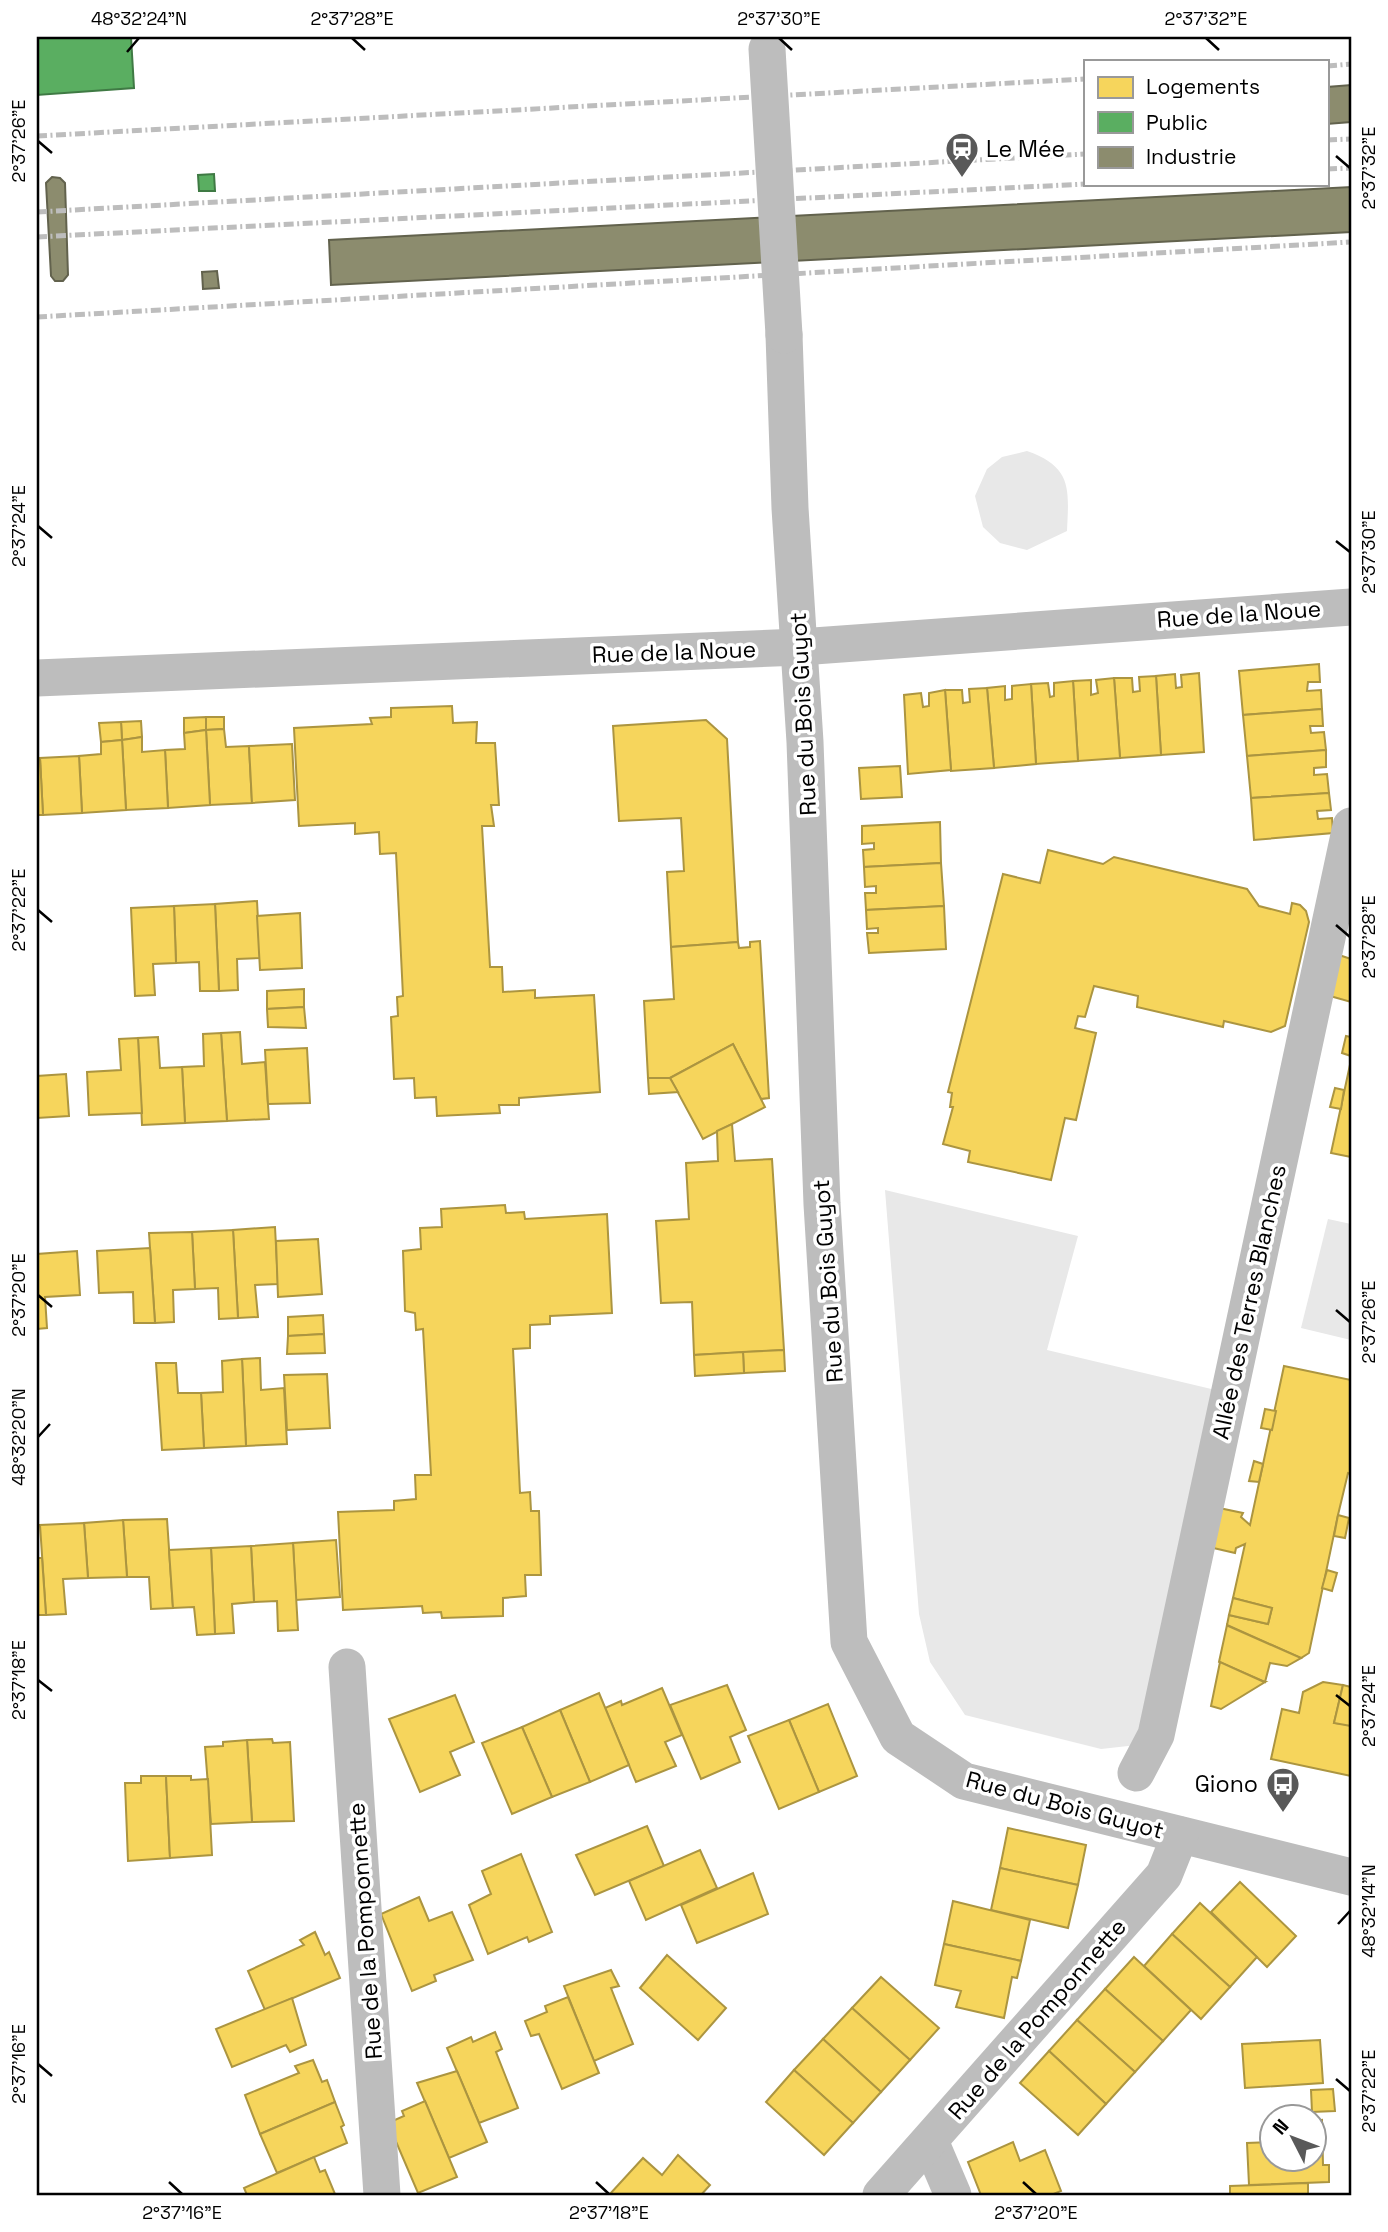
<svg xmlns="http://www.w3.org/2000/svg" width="1388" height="2232" viewBox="0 0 1388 2232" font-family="'Space Grotesk',sans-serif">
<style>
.green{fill:#e8e8e8}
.homes{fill:#f6d55c;stroke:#ac9540;stroke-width:2}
.public{fill:#5aae61;stroke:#3f7a44;stroke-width:2}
.industry{fill:#8c8c6e;stroke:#62624d;stroke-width:2}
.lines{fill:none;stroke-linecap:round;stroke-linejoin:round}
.minor{stroke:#bdbdbd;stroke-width:37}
.rail{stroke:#bdbdbd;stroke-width:5;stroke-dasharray:10 3.5 2 3.5;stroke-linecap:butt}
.minor-bridge{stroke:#bdbdbd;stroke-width:37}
.ticks{fill:none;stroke:#000;stroke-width:2.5}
.labels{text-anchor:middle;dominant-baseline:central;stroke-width:7;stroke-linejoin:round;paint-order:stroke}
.poi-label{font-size:23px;fill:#000;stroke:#fff;text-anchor:start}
.street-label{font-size:23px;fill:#000;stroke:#fff}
.neatline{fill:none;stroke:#000;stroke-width:2.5}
.ticks-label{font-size:18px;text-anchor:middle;fill:#000}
</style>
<rect width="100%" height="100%" fill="#fff"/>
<g class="green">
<path d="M1027 451C1072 467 1069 488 1067 531L1027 550 1000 543 983 527 975 496 987 469 1002 457Z"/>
<polygon points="885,1190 1078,1236 1047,1350 1224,1392 1137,1745 1101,1749 965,1715 930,1662 919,1614"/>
<polygon points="1328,1219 1351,1224 1351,1340 1301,1328"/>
</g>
<g class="homes">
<polygon points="1319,664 1320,682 1308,682 1307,691 1321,690 1322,709 1243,715 1239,671"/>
<polygon points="1199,673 1204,752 1161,755 1156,676 1175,674 1176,688 1182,687 1181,675"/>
<polygon points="1156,676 1161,755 1120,758 1114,678 1132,678 1133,692 1140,691 1139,677"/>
<polygon points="1114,678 1120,758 1078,761 1073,681 1091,680 1091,695 1098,693 1096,680"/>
<polygon points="1073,681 1078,761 1036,764 1031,684 1048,683 1050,697 1054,696 1054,683"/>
<polygon points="1031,684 1036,764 994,768 987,688 1005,686 1005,700 1012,699 1012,686"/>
<polygon points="987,688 994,768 951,771 945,690 962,690 963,703 970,702 969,689"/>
<polygon points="945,690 951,770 908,774 904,695 921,693 923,707 929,706 929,693"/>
<polygon points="452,706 453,723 477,722 476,743 495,743 499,805 491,805 494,826 482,826 490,967 502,967 503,992 535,990 535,998 594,995 600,1092 519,1098 519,1105 499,1105 500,1113 437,1116 436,1097 415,1098 414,1078 394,1079 391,1017 398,1016 397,997 403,996 396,853 380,854 379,832 355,834 355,823 299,826 294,728 372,724 370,718 391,717 391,708"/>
<polygon points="1322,709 1323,726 1310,726 1311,733 1324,732 1326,750 1247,756 1243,715"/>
<polygon points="206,717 206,730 184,733 184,718"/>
<polygon points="206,717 224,717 224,729 206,730"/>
<polygon points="706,720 727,739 738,942 671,947 667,872 684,871 681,818 619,821 613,726"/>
<polygon points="141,721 142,737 122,740 121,722"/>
<polygon points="121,722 122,740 101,742 99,723"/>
<polygon points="224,729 226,747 249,746 252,803 210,805 206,730"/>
<polygon points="206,730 210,805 168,808 165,750 185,749 184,733"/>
<polygon points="142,737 142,752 165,750 168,808 126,810 122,740"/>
<polygon points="122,740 126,810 82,813 79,756 101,754 101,742"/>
<polygon points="292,744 295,800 252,803 249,746"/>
<polygon points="1326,750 1326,767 1314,768 1314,775 1327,774 1329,793 1251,798 1247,756"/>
<polygon points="79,756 82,813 43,815 40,758"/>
<polygon points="37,758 40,758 43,815 37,815"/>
<polygon points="900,766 902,797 861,799 859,768"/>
<polygon points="1329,793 1331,810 1317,811 1318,819 1332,818 1333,833 1254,840 1251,798"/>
<polygon points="940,822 941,863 864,867 863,850 874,849 874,843 862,844 862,826"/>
<polygon points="1048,850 1103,864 1114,857 1247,889 1259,906 1290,914 1292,903 1300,905 1306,911 1309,922 1285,1026 1271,1032 1224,1021 1223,1027 1137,1007 1138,996 1094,986 1085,1017 1078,1016 1075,1028 1096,1033 1076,1120 1065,1118 1051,1180 968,1162 970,1151 943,1144 953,1107 950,1107 952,1093 948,1092 1003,874 1040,883"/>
<polygon points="941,863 944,906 866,910 865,893 876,893 876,886 865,887 864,867"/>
<polygon points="257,901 260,958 237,959 238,990 219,991 215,904"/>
<polygon points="215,904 219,991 200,991 199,962 176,963 174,906"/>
<polygon points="174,906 176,963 153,964 155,995 135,996 131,908"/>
<polygon points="944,906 946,949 869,953 867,933 878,933 878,928 867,929 866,910"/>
<polygon points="300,913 302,968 260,970 257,916"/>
<polygon points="760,941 769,1098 761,1099 733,1044 670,1078 648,1078 644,1001 674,999 671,947 738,942 739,948 750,947 750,942"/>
<polygon points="1339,955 1351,959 1351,1002 1330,996"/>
<polygon points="304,989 304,1007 267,1009 267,991"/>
<polygon points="304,1007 306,1028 268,1027 267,1009"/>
<polygon points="240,1032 242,1064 265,1062 269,1119 227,1121 221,1033"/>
<polygon points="221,1033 227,1121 185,1123 182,1067 204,1066 203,1034"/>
<polygon points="1346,1036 1351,1037 1351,1056 1342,1053"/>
<polygon points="158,1037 160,1068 182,1067 185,1123 142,1125 138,1038"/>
<polygon points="138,1038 142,1113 89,1115 87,1072 121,1070 119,1039"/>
<polygon points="733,1044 765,1107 703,1139 670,1078"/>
<polygon points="307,1048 310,1103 268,1104 265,1050"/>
<polygon points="1351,1060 1351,1157 1331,1153"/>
<polygon points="66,1074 69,1116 37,1118 37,1076"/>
<polygon points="648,1078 670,1078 678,1092 649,1094"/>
<polygon points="1335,1088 1344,1090 1341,1109 1330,1107"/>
<polygon points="732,1124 735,1161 772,1159 784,1350 694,1355 692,1302 661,1303 656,1221 689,1219 686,1163 718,1161 717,1131"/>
<polygon points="505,1205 506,1213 524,1212 525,1219 607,1214 612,1313 550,1316 550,1324 530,1325 530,1348 513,1349 520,1493 530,1492 531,1511 539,1511 541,1575 525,1575 526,1596 503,1598 503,1616 442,1618 441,1612 423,1613 422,1606 343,1610 338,1512 394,1510 394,1501 416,1499 415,1475 431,1475 423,1329 416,1330 415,1313 405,1311 403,1251 421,1249 420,1228 442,1227 441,1209"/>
<polygon points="275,1227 278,1284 255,1285 258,1317 238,1318 233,1230"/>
<polygon points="233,1230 238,1318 219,1319 218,1288 195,1289 192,1232"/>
<polygon points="192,1232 195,1289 173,1290 174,1322 155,1323 149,1233"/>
<polygon points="318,1239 322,1294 278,1297 276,1241"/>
<polygon points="150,1248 155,1323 134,1323 133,1292 99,1293 97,1251"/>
<polygon points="77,1251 80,1295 45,1297 47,1328 37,1329 37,1254"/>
<polygon points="323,1315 324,1334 288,1336 288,1317"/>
<polygon points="324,1334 325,1353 287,1354 288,1336"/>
<polygon points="784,1350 785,1371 744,1373 743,1352"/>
<polygon points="743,1352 744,1373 695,1376 694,1355"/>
<polygon points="260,1358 261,1390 284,1388 287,1444 246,1446 242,1359"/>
<polygon points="242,1359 246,1446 204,1448 201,1393 223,1392 222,1361"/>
<polygon points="156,1363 176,1363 178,1393 201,1393 204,1448 162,1450"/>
<polygon points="1284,1366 1351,1380 1351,1474 1348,1473 1338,1515 1309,1653 1301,1658 1227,1625 1229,1615 1268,1624 1272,1608 1233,1598 1245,1544 1236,1548 1235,1553 1209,1547 1219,1508 1243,1513 1241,1517 1250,1525"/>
<polygon points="327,1374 330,1428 287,1430 284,1375"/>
<polygon points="1265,1409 1276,1411 1272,1430 1261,1428"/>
<polygon points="1254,1461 1263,1464 1259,1482 1249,1481"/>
<polygon points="1338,1515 1349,1518 1345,1538 1334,1536"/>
<polygon points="167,1519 173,1608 151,1609 149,1577 127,1577 123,1520"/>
<polygon points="123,1520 127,1577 88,1578 84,1523"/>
<polygon points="84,1523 88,1578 63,1579 66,1614 46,1615 40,1525"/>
<polygon points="336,1540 340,1597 296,1600 293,1543"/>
<polygon points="293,1543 298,1630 278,1631 277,1601 254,1602 251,1546"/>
<polygon points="251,1546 254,1602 232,1604 234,1633 215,1634 211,1548"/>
<polygon points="211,1548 215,1634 197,1635 194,1607 173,1608 169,1550"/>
<polygon points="37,1558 42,1558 46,1615 37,1615"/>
<polygon points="1327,1570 1337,1573 1332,1591 1322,1588"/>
<polygon points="1233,1598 1272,1608 1268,1624 1229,1615"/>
<polygon points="1227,1625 1228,1626 1301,1658 1287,1666 1270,1663 1265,1682 1219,1662"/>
<polygon points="1220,1662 1264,1682 1265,1682 1221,1709 1211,1706"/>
<polygon points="1323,1682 1343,1685 1334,1723 1351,1725 1351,1776 1271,1759 1282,1709 1299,1713 1303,1692"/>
<polygon points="727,1685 746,1730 730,1737 740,1762 701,1779 670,1705"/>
<polygon points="1343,1685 1351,1687 1351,1726 1334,1723"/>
<polygon points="662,1688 682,1735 665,1742 676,1766 636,1782 605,1708 621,1701 622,1705"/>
<polygon points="599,1693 629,1765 590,1782 560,1710"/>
<polygon points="455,1695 474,1742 450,1752 460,1775 420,1792 389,1719"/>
<polygon points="828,1704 857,1776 819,1792 789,1720"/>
<polygon points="560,1710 590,1782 552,1797 522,1727"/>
<polygon points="789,1720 819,1792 779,1809 748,1736"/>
<polygon points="522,1727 552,1797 512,1814 482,1743"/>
<polygon points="272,1739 273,1743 290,1742 294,1821 252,1822 247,1740"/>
<polygon points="247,1740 252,1822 211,1824 205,1747 223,1746 223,1742"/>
<polygon points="141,1776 166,1776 170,1858 128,1861 125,1783 141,1783"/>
<polygon points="166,1776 191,1776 191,1780 208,1779 212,1855 170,1858"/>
<polygon points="647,1826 664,1866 595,1895 576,1855"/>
<polygon points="1008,1828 1086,1845 1078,1885 1000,1868"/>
<polygon points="700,1850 717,1888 646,1920 629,1881"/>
<polygon points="521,1854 552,1932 529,1942 527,1937 488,1954 469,1905 491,1894 482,1871"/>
<polygon points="1000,1868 1078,1885 1068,1928 991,1910"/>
<polygon points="753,1873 768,1914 697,1943 681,1905"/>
<polygon points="1240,1882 1296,1936 1267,1967 1211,1912"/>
<polygon points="419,1897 429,1921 452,1912 473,1960 434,1975 436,1981 412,1991 381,1914"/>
<polygon points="953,1901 1030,1920 1021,1961 944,1944"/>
<polygon points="1200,1903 1257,1957 1230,1987 1172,1934"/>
<polygon points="315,1932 325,1955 329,1952 340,1978 265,2010 248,1971 304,1945 300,1940"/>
<polygon points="1172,1934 1230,1987 1201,2019 1144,1966"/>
<polygon points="944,1944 1021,1961 1017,1978 1012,1977 1004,2018 956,2007 961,1991 935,1985"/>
<polygon points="667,1955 726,2008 698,2040 640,1988"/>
<polygon points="1134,1957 1191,2010 1163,2041 1105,1989"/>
<polygon points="611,1970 619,1986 611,1988 633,2044 594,2061 564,1986"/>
<polygon points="881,1977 939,2028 910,2060 852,2008"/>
<polygon points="1105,1989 1163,2041 1135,2072 1077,2020"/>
<polygon points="568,1997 599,2073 562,2089 539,2034 531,2036 525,2021 547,2012 545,2006"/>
<polygon points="292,1998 306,2045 290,2052 286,2045 232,2067 216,2029"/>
<polygon points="852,2008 910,2060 881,2092 823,2039"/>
<polygon points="1077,2020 1135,2072 1106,2104 1049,2051"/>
<polygon points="495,2032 502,2049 496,2052 518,2108 479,2123 447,2048 471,2037 473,2042"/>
<polygon points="823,2039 881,2092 853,2123 794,2070"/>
<polygon points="1320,2040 1323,2083 1245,2088 1242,2044"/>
<polygon points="1049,2051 1106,2104 1078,2135 1020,2083"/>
<polygon points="313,2060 322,2082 327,2080 335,2102 260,2134 245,2095 299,2073 295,2066"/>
<polygon points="794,2070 853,2123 824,2155 766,2102"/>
<polygon points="457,2071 487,2142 449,2158 417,2083"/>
<polygon points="1333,2089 1335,2111 1312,2112 1311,2090"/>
<polygon points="425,2101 457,2177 418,2193 388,2123 404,2116 402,2111"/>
<polygon points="335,2102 344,2125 341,2127 347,2143 277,2173 260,2134"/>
<polygon points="1322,2120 1323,2165 1329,2165 1329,2182 1249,2185 1247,2143 1272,2142 1272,2158 1314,2158 1314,2121"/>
<polygon points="1013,2142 1020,2161 1045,2150 1061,2191 1051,2195 981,2195 968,2162"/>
<polygon points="678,2155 710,2185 701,2195 609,2195 643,2158 662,2175"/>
<polygon points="314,2157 320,2172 325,2170 335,2194 247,2195 244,2188"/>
<polygon points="1308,2183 1308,2195 1230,2195 1230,2186"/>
</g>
<g class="public">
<polygon points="37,37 131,37 134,88 37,95"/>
<polygon points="214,174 215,191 199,191 198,175"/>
</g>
<g class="industry">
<polygon points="1351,85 1351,122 1327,124 1327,87"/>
<polygon points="52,177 60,178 65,183 68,275 63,281 55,281 51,276 46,183"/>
<polygon points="1351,187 1351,232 331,285 329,240"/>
<polygon points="217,271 219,288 203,289 202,272"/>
</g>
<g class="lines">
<g class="minor">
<polyline points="784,335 790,508 805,742 822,1204 849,1642 898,1737 964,1781 1351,1877"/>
<polyline points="37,678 800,647 1351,607"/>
<polyline points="347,1667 382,2195"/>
<polyline points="1136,1773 1156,1735 1351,826"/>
<polyline points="930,2141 953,2195"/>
<polyline points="881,2195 1164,1875 1180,1835"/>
</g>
<g class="rail">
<polyline points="1327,66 1351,64"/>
<polyline points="37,136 1085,79"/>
<polyline points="1327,140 1351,139"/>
<polyline points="1327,169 1351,168"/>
<polyline points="37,212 1085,154"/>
<polyline points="37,237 1085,184"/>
<polyline points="37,317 1351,242"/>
</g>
<polyline class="minor-bridge" points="767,49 784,335"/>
</g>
<path class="ticks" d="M352 38 365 50M779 38 792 50M1206 38 1219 50M127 52 139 38M38 141 52 153M1336 156 1350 168M38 526 52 538M1336 541 1350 552M38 910 52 922M1336 925 1350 937M38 1295 52 1307M1336 1310 1350 1322M38 1437 50 1424M38 1680 52 1691M1336 1695 1350 1706M1338 1924 1350 1911M38 2064 52 2076M1336 2079 1350 2091M169 2182 182 2194M596 2182 609 2194M1023 2182 1036 2194"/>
<defs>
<symbol id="station-pin" viewBox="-11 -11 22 30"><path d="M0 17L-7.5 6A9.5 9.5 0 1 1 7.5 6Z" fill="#595959" stroke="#fff"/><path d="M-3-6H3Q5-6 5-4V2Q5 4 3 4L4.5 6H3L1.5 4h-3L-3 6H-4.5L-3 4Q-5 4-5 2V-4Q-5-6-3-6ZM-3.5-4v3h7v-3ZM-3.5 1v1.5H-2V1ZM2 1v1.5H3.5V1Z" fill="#fff"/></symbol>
<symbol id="bus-pin" viewBox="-11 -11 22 30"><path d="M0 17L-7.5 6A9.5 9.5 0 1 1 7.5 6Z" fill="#595959" stroke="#fff"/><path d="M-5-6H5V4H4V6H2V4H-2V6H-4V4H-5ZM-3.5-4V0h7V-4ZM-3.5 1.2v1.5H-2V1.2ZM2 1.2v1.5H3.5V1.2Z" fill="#fff"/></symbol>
</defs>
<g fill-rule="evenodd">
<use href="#station-pin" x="943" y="130" width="38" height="52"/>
<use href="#bus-pin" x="1264" y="1765" width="38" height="52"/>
</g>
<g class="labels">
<g class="poi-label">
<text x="986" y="149">Le Mée</text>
<text x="1258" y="1784" text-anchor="end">Giono</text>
</g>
<g class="street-label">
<text transform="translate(1239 614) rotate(-4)">Rue de la Noue</text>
<text transform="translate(674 652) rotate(-2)">Rue de la Noue</text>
<text transform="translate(803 714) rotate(-93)">Rue du Bois Guyot</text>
<text transform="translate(828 1281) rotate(-94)">Rue du Bois Guyot</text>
<text transform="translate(1249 1302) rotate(-78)">Allée des Terres Blanches</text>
<text transform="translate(1065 1805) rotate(15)">Rue du Bois Guyot</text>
<text transform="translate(365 1931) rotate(-94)">Rue de la Pomponnette</text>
<text transform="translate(1037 2019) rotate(-49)">Rue de la Pomponnette</text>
</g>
</g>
<rect width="1388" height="2232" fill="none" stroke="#ffffff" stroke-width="77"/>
<rect x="1084" y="60" width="245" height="126" fill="#ffffff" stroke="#999999" stroke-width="2"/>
<rect x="1098" y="77" width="35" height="21" fill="#f6d55c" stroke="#999999" stroke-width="2"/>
<text x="1146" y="94" font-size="21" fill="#000000">Logements</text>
<rect x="1098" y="112" width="35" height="21" fill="#5aae61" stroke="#999999" stroke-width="2"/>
<text x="1146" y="130" font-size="21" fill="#000000">Public</text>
<rect x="1098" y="147" width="35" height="21" fill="#8c8c6e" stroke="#999999" stroke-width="2"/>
<text x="1146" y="164" font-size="21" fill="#000000">Industrie</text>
<g transform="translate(1293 2138) rotate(312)"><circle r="33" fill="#ffffff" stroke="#999999" stroke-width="2"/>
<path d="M0-5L12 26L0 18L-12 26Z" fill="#595959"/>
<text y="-10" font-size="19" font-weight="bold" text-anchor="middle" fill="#000000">N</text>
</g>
<rect x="38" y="38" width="1312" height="2156" class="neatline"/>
<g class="ticks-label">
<text x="139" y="25">48°32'24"N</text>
<text x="352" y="25">2°37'28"E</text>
<text x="779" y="25">2°37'30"E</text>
<text x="1206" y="25">2°37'32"E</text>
<text transform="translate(19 141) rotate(-90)" y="6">2°37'26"E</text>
<text transform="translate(1369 168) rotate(-90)" y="6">2°37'32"E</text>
<text transform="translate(19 526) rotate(-90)" y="6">2°37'24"E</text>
<text transform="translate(1369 552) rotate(-90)" y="6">2°37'30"E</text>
<text transform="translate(19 910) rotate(-90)" y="6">2°37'22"E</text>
<text transform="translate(1369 937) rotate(-90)" y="6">2°37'28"E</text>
<text transform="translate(19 1295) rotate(-90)" y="6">2°37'20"E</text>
<text transform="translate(1369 1322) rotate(-90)" y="6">2°37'26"E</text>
<text transform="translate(19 1437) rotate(-90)" y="6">48°32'20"N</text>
<text transform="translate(19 1680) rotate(-90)" y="6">2°37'18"E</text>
<text transform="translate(1369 1706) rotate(-90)" y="6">2°37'24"E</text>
<text transform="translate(1369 1911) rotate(-90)" y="6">48°32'14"N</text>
<text transform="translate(19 2064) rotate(-90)" y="6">2°37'16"E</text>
<text transform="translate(1369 2091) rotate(-90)" y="6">2°37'22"E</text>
<text x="182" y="2219">2°37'16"E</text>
<text x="609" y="2219">2°37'18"E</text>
<text x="1036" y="2219">2°37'20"E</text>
</g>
</svg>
